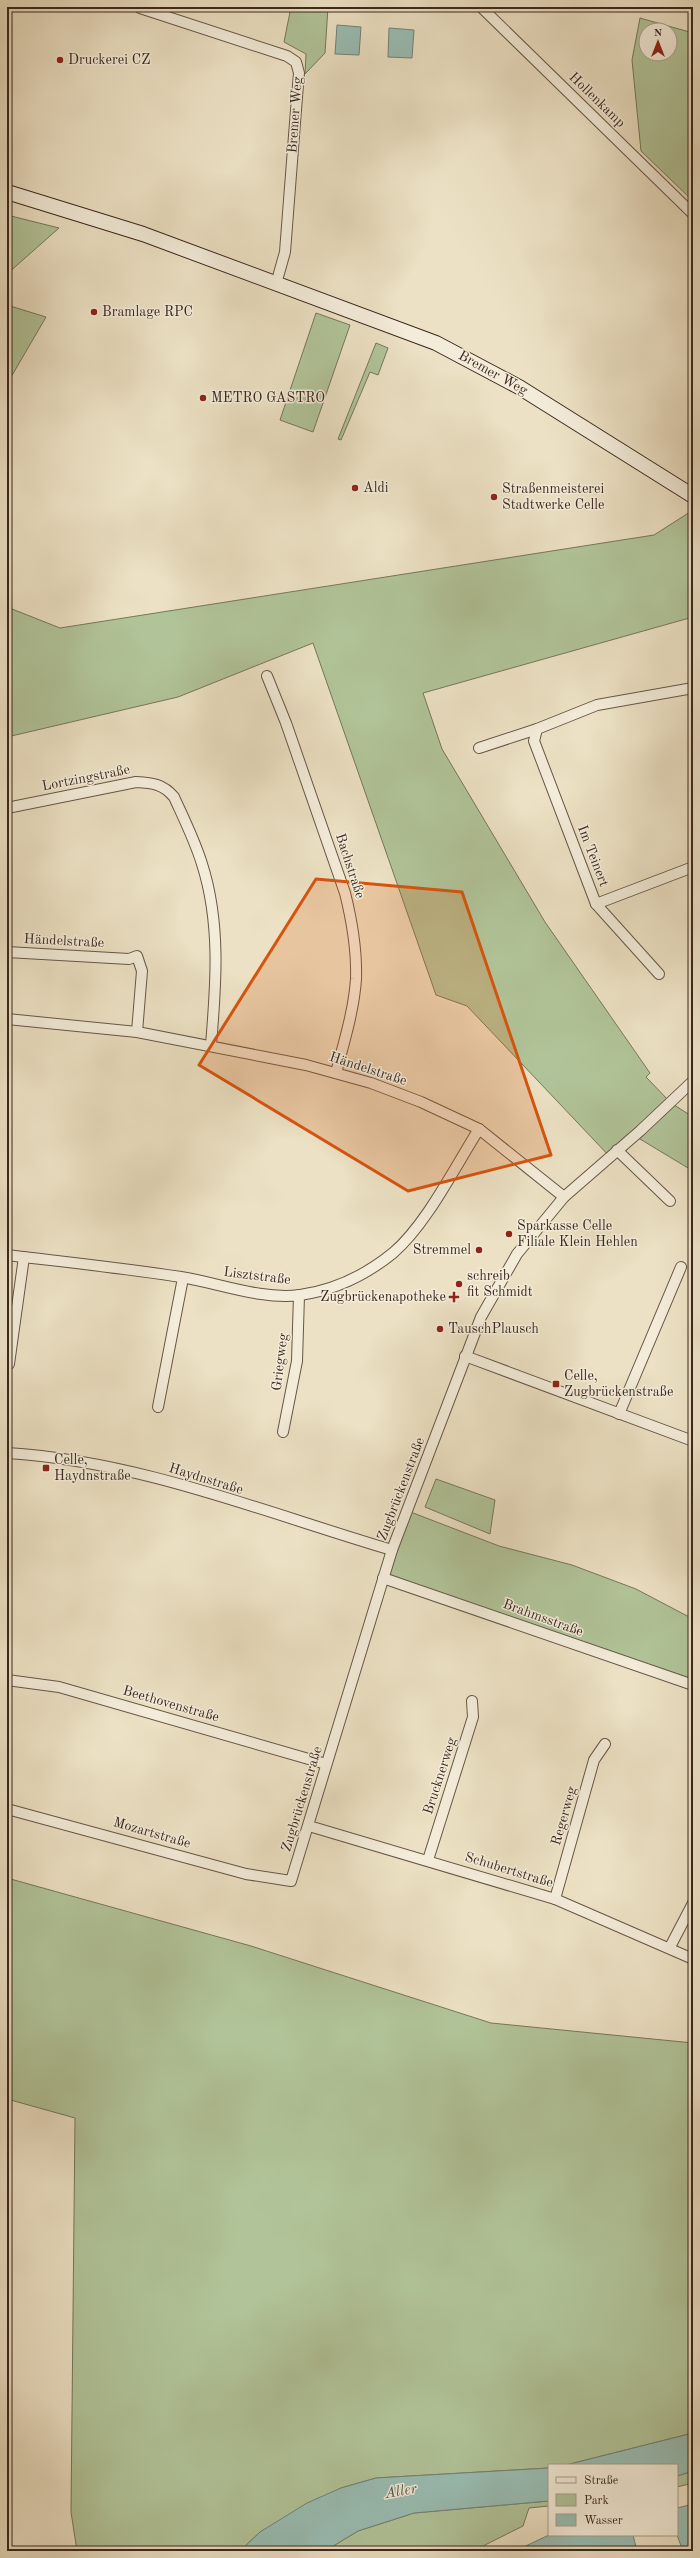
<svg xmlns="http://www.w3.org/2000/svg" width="700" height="2558" viewBox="0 0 700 2558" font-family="'Old Standard TT',serif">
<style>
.green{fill:#b1c499;stroke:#76765c;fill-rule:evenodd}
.water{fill:#99beb4;stroke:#738278}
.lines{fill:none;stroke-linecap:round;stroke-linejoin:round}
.street-casing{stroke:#675648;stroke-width:12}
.secondary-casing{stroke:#3b271e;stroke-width:16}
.street{stroke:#f3ecd9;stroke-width:10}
.secondary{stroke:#f3ecd9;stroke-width:14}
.marked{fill:#d7540e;fill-opacity:0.2;stroke:#d7540e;stroke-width:3;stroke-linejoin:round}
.poi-dot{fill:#8f2418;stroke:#f3ecd9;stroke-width:1.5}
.labels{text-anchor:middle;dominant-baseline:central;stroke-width:3;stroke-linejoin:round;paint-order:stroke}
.poi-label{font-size:14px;fill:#3b271e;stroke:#f3ecd9;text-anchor:start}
.street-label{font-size:14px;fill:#3b271e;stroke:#f3ecd9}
.water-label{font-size:15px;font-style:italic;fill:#524d44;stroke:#f3ecd9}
</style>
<rect width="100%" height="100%" fill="#ece1c4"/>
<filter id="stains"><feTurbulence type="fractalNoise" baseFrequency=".005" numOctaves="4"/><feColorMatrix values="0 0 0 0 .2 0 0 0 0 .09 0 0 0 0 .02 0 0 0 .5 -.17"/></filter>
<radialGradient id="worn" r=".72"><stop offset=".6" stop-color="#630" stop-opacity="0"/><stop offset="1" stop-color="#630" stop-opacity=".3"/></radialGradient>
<g class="green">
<polygon points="291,7 328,7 325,53 305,74 306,54 284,42"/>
<path d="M640 18 693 33V201L641 151 632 60ZM646 30H670V54H646Z"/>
<polygon points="7,215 59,228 7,274"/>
<polygon points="7,305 46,317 7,384"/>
<polygon points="316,313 350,325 313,432 280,420"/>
<polygon points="376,343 388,348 378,375 370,372 341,440 338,439"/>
<polygon points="690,512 693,513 693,617 423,693 442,749 545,922 650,1073 646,1077 671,1103 693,1117 693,1171 635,1136 612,1159 467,1006 436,995 313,643 178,697 7,737 7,607 60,628 654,535"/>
<polygon points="436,1479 495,1500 490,1534 425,1507"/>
<polygon points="408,1511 499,1546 572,1565 636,1589 693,1619 693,1685 383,1578"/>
<polygon points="7,1878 251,1946 491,2023 693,2043 693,2433 566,2465 549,2465 549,2468 376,2478 341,2488 260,2532 240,2551 77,2551 71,2512 75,2118 7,2099"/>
<polygon points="693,2471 693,2483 677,2487 677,2476"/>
<polygon points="549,2501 549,2506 529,2508 523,2526 473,2551 325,2551 358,2531 414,2513"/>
</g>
<g class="water">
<polygon points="337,25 361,27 359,55 335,54"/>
<polygon points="389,28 414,30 412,58 388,57"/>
<polygon points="693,2433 693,2471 677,2476 677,2465 566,2465"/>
<polygon points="549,2468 549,2501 414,2513 358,2531 325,2551 240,2551 260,2532 307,2503 341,2488 376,2478"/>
<polygon points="693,2504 693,2551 683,2551 677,2535 677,2508"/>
<polygon points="549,2535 633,2535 637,2551 515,2551"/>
</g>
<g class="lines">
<defs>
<g id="street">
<polyline points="481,7 693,214"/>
<polyline points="140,8 287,56 296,62 299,73 297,97 285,252 276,284"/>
<path d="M267 676 286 723 345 893C352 921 357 949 356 979 354 1010 344 1042 336 1073"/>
<polyline points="479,748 537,729"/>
<path d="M7 808 136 782C153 783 163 784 174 797 184 819 195 841 202 864 221 923 216 985 211 1045"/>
<polyline points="596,904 693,867"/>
<polyline points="7,952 129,959 137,956 142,971 137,1032"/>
<polyline points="659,974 596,904 534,741 537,729 597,705 693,688"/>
<polyline points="7,1019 137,1032 306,1065 371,1083 421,1102 479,1129 564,1197"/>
<polyline points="617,1150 670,1201"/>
<path d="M7 1255C65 1262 123 1268 181 1277 219 1283 261 1300 300 1295 335 1290 366 1275 393 1253 426 1225 455 1167 479 1129"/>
<polyline points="465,1356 693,1441"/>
<polyline points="9,1364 24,1257"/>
<polyline points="158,1407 183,1278"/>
<polyline points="619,1414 681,1267"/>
<polyline points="283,1432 297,1361 299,1295"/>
<path d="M7 1453C140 1461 266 1513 392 1550"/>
<polyline points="383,1578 693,1685"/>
<polyline points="7,1680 59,1687 326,1764"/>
<polyline points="7,1809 246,1874 291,1881 392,1550 481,1317 517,1254 564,1197 640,1131 693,1081"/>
<polyline points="309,1826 555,1899 693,1959"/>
<polyline points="428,1860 473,1717 472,1701"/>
<polyline points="555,1899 594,1760 605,1744"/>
<polyline points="670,1947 693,1903"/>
</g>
<polyline id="secondary" points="7,192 143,234 436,343 519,387 693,496"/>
</defs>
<use href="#street" class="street-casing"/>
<use href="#secondary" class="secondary-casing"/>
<use href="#street" class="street"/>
<use href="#secondary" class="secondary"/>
</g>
<path class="marked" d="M316 879 462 892 551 1155 408 1191 199 1065Z"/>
<g class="poi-dot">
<circle cx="60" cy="60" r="4"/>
<circle cx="94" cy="312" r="4"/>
<circle cx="203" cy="398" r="4"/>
<circle cx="355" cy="488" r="4"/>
<circle cx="494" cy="497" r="4"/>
<circle cx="509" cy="1234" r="4"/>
<circle cx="479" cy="1250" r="4"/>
<circle cx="459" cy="1284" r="4"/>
<path d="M452 1291h4v4h4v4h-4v4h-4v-4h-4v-4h4z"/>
<circle cx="440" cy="1329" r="4"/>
<rect x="552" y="1380" width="8" height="8" rx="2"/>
<rect x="42" y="1464" width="8" height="8" rx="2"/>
</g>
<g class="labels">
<g class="poi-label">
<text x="68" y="60">Druckerei CZ</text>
<text x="102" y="312">Bramlage RPC</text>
<text x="211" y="398">METRO GASTRO</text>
<text x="363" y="488">Aldi</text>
<text x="502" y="489">Straßenmeisterei<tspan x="502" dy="16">Stadtwerke Celle</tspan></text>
<text x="517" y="1226">Sparkasse Celle<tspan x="517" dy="16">Filiale Klein Hehlen</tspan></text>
<text x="471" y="1250" text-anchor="end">Stremmel</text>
<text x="467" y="1276">schreib<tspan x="467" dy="16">fit Schmidt</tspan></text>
<text x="446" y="1297" text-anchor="end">Zugbrückenapotheke</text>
<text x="448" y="1329">TauschPlausch</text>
<text x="564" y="1376">Celle,<tspan x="564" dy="16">Zugbrückenstraße</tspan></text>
<text x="54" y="1460">Celle,<tspan x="54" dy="16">Haydnstraße</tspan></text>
</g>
<g class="street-label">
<text transform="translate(597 100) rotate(44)">Hollenkamp</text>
<text transform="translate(295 115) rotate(-86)">Bremer Weg</text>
<text transform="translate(493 373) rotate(29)">Bremer Weg</text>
<text transform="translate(86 778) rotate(-11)">Lortzingstraße</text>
<text transform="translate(593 856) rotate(69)">Im Teinert</text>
<text transform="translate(350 866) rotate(72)">Bachstraße</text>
<text transform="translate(64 941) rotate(3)">Händelstraße</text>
<text transform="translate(368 1069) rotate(18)">Händelstraße</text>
<text transform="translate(257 1276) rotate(7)">Lisztstraße</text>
<text transform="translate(280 1362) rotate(-83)">Griegweg</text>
<text transform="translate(206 1479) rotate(17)">Haydnstraße</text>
<text transform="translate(401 1489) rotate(-69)">Zugbrückenstraße</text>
<text transform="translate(543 1618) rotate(20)">Brahmsstraße</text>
<text transform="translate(171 1704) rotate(16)">Beethovenstraße</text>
<text transform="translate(440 1776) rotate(-72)">Brucknerweg</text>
<text transform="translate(302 1799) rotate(-73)">Zugbrückenstraße</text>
<text transform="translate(564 1816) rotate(-74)">Regerweg</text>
<text transform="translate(152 1833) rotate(16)">Mozartstraße</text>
<text transform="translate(509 1870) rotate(17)">Schubertstraße</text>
</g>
<g class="water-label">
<text transform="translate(401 2492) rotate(-10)">Aller</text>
</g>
</g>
<rect width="700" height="2558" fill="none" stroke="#ece1c4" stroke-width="24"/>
<rect x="8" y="8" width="684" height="2542" fill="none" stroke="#3b271e" stroke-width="2"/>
<rect x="12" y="12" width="676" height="2534" fill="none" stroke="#3b271e"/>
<rect x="548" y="2464" width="130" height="72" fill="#f3ecd9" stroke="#a99d8e"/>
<rect x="556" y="2477" width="20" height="6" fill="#f3ecd9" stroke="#a99d8e"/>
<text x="584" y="2484" font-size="12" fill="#3b271e">Straße</text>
<rect x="556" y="2494" width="20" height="12" fill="#b1c499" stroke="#a99d8e"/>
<text x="584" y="2504" font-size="12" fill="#3b271e">Park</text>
<rect x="556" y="2514" width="20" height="12" fill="#99beb4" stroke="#a99d8e"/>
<text x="584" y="2524" font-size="12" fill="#3b271e">Wasser</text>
<g transform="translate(658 42)"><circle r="19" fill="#f3ecd9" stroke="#a99d8e"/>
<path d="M0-3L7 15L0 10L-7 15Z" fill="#8f2418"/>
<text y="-6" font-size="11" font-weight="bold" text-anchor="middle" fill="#3b271e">N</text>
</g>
<rect width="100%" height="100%" filter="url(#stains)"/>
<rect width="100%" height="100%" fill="url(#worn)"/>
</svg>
